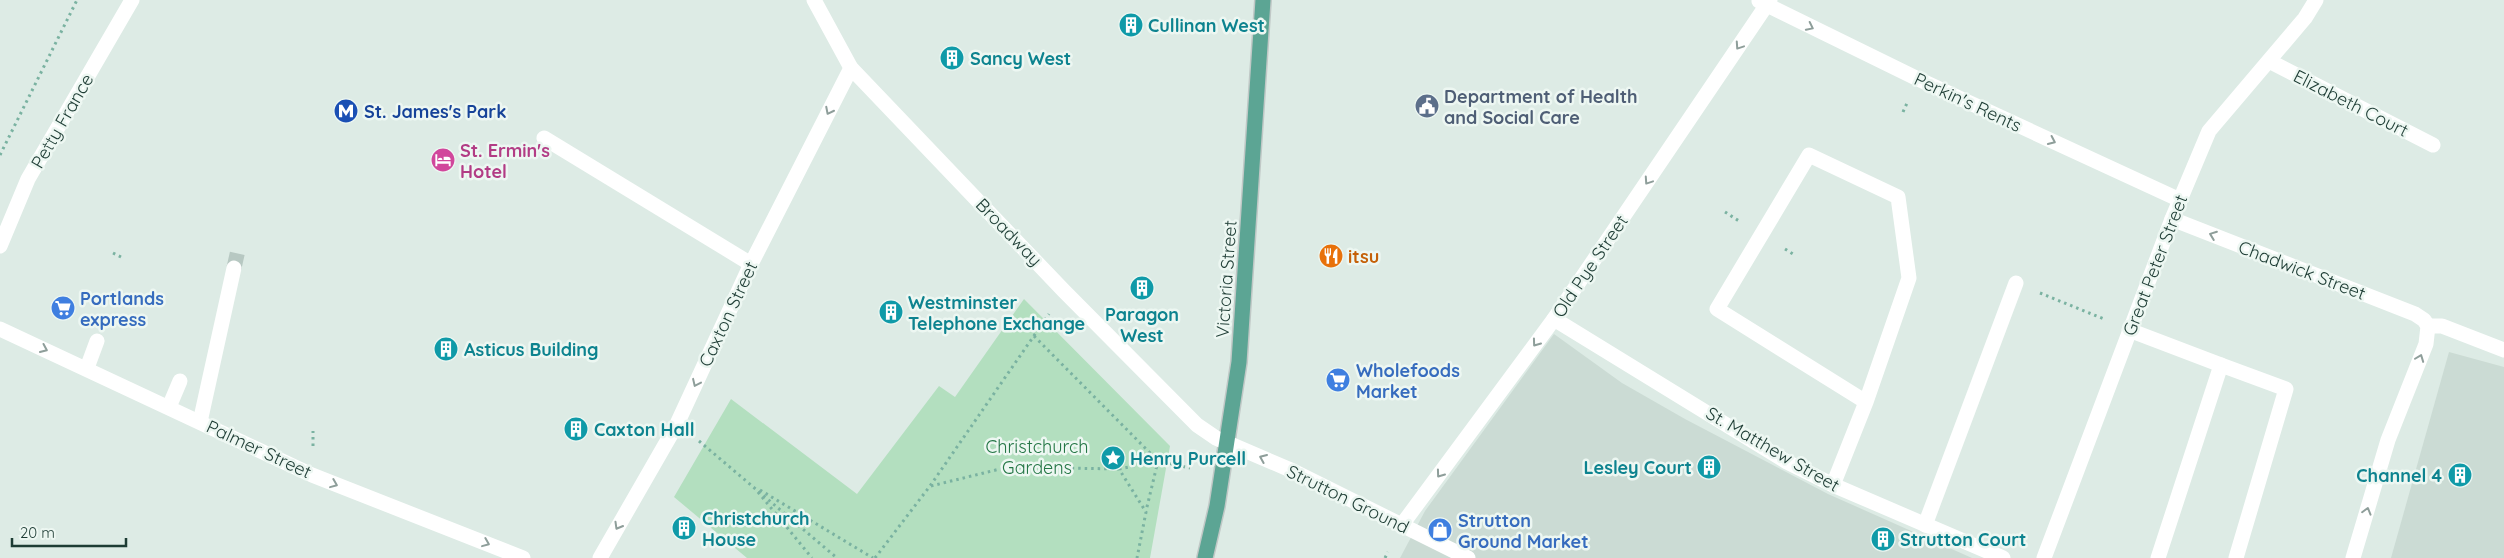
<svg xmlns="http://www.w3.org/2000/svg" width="2504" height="558" viewBox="0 0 2504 558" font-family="Quicksand,sans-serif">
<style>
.built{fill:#cbdbd4}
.green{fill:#b3dfbf}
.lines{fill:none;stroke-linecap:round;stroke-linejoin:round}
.minor-tunnel{stroke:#b7c8c2;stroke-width:15;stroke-dasharray:15 8;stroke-linecap:butt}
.major-casing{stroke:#c0c8c6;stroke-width:18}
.path{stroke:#7ab2a1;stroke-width:3;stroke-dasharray:2.5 4;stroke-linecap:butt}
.minor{stroke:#fff;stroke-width:15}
.major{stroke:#5ca594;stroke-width:15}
.oneway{stroke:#8e9e9a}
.labels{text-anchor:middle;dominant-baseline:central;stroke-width:5;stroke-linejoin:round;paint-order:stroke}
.culture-label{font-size:18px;font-weight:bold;fill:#0d838f;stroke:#edf7f2;text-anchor:start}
.service-label{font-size:18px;font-weight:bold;fill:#4e5e75;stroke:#edf7f2;text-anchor:start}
.street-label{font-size:18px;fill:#1d3c34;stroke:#edf7f2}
.transit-label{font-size:18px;font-weight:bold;fill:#164399;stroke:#edf7f2;text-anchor:start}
.hotel-label{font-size:18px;font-weight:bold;fill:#b23c85;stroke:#edf7f2;text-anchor:start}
.food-label{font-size:18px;font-weight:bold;fill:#c56008;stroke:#edf7f2;text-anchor:start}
.shop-label{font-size:18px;font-weight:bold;fill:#366cbe;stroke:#edf7f2;text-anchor:start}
.park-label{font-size:18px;fill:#237645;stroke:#edf7f2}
</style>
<rect width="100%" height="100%" fill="#ddebe5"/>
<g class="built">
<polygon points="1554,334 1622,383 1685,419 1828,494 1972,558 1400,558 1425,511"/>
<polygon points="2449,352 2504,367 2504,558 2391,558"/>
</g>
<polygon class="green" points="1024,299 1170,446 1150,558 747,558 674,497 731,399 857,494 939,386 955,397"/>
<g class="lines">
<polyline class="minor-tunnel" points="234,268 238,250"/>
<defs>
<polyline id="major" points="1205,558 1217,506 1239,362 1263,0"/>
</defs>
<use href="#major" class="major-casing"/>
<g class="path">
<polyline points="1903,112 1907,103"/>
<polyline points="0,155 77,0"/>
<polyline points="1725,212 1739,221"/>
<polyline points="1785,249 1793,254"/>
<polyline points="113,253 121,257"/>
<polyline points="2040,293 2104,319"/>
<polyline points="1034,336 1158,461 1146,511"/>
<polyline points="699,441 837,558"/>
<polyline points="313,446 313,431"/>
<polyline points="1119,469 1158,461 1190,468"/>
<polyline points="931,486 1008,467 1119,469 1146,512 1137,558"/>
<polyline points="760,490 873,558"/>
<polyline points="758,492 812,558"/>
<polyline points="875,558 930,486 1049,314"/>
<polyline points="1385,558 1388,552"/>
</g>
<g class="minor">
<polyline points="814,0 851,68 1064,291 1197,425 1216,438 1293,471 1468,558"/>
<polyline points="1759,1 1918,79 2180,200"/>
<polyline points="2269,61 2433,145"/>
<polyline points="544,138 751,264"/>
<polyline points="2172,219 2415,314 2424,320 2428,326 2426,344 2388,440 2353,558"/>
<polyline points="0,246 28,179 132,0"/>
<polyline points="1554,319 1787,462 1833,485 2003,558"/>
<polyline points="2428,326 2442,326 2504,350"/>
<polyline points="0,329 312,475 523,558"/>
<polyline points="2129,330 2221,365"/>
<polyline points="87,368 97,341"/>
<polyline points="169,407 180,381"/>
<polyline points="200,422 234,268"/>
<polyline points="1833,485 1866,402 1909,278 1898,197 1809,155 1717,309 1866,402"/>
<polyline points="1925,525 2016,283"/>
<polyline points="1401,526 1554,319 1770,0"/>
<polyline points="600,558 677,424 751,264 851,68"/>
<polyline points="2044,558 2172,219 2209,131 2305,18 2316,0"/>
<polyline points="2158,558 2221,365 2286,389 2236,558"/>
</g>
<use href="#major" class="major"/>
</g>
<defs><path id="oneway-chevron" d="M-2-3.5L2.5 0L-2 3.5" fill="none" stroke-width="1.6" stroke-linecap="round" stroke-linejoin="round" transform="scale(1.25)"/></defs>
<g class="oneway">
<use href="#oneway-chevron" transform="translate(1810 27) rotate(26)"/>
<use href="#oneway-chevron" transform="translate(1739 46) rotate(124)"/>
<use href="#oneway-chevron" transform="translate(829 111) rotate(117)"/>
<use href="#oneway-chevron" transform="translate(2052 141) rotate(25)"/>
<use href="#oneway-chevron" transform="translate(1648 181) rotate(124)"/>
<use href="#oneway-chevron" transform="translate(2213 235) rotate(-159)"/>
<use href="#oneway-chevron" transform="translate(1536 343) rotate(126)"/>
<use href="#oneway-chevron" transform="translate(44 349) rotate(24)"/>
<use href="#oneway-chevron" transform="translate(2420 358) rotate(-69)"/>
<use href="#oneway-chevron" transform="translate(696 383) rotate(115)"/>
<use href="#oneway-chevron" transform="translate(1263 458) rotate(-157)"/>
<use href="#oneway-chevron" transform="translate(1440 474) rotate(126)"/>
<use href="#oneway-chevron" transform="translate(334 484) rotate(22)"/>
<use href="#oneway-chevron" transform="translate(2367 511) rotate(-74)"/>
<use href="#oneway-chevron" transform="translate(618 526) rotate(120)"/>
<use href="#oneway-chevron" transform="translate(486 543) rotate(22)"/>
</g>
<defs>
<symbol id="building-disc" viewBox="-11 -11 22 22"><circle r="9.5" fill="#0f9aa8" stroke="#edf7f2"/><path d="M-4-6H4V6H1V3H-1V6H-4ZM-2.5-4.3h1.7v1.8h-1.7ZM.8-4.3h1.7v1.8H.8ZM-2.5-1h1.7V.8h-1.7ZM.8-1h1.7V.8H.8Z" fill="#fff"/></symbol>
<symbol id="civic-disc" viewBox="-11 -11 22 22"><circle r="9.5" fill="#5c6f8a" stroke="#edf7f2"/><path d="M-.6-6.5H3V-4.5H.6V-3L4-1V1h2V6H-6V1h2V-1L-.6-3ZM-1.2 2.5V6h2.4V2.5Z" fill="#fff"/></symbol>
<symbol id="metro-disc" viewBox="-11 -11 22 22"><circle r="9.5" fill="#1a4fb4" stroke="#edf7f2"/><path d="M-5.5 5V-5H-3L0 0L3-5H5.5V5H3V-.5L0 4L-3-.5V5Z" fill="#fff"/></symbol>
<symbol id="hotel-disc" viewBox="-11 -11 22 22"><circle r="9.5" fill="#d1479c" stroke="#edf7f2"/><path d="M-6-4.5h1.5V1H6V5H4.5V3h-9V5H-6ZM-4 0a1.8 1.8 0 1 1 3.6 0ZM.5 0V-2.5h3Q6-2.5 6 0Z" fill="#fff"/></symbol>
<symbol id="restaurant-disc" viewBox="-11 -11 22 22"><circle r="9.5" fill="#e8710a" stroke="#edf7f2"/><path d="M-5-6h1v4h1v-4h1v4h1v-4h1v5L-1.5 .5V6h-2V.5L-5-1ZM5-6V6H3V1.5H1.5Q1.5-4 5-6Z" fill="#fff"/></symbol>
<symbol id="supermarket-disc" viewBox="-11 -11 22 22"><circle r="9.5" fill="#3f7fe0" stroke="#edf7f2"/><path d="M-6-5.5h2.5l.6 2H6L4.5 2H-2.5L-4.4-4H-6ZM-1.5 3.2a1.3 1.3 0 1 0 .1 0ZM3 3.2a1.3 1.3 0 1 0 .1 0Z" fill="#fff"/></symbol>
<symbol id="sight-disc" viewBox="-11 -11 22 22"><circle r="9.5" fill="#0f9aa8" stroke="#edf7f2"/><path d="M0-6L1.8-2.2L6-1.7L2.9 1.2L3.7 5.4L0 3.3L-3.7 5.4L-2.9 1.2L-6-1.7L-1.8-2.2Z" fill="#fff"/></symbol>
<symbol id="shop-disc" viewBox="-11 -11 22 22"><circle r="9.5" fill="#3f7fe0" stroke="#edf7f2"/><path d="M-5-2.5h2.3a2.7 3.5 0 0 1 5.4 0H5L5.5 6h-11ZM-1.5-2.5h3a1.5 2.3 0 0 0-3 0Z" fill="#fff"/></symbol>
</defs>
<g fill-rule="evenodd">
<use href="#building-disc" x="1117" y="11" width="28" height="28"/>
<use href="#building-disc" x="938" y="44" width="28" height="28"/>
<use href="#civic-disc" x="1413" y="92" width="28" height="28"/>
<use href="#metro-disc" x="332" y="97" width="28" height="28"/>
<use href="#hotel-disc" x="429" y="146" width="28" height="28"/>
<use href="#restaurant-disc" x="1317" y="242" width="28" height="28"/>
<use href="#building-disc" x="1128" y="274" width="28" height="28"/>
<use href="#supermarket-disc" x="49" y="294" width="28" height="28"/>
<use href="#building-disc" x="877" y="298" width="28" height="28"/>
<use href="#building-disc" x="432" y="335" width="28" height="28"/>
<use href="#supermarket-disc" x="1324" y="366" width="28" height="28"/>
<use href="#building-disc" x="562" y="415" width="28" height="28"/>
<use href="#sight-disc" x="1099" y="444" width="28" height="28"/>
<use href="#building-disc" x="1695" y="453" width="28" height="28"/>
<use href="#building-disc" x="2446" y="461" width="28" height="28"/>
<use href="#building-disc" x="670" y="514" width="28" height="28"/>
<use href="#shop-disc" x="1426" y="516" width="28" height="28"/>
<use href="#building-disc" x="1869" y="525" width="28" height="28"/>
</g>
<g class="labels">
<g class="culture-label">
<text x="1148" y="25">Cullinan West</text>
<text x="970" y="58">Sancy West</text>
<text x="908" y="302">Westminster<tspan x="908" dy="21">Telephone Exchange</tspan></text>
<text x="1142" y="314" text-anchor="middle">Paragon<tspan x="1142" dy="21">West</tspan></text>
<text x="464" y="349">Asticus Building</text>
<text x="594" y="429">Caxton Hall</text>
<text x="1130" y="458">Henry Purcell</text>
<text x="1692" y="467" text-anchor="end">Lesley Court</text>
<text x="2442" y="475" text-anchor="end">Channel 4</text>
<text x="702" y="518">Christchurch<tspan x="702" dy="21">House</tspan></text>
<text x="1900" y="539">Strutton Court</text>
</g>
<g class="service-label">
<text x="1444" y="96">Department of Health<tspan x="1444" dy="21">and Social Care</tspan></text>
</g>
<g class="street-label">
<text transform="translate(1968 102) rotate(25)">Perkin's Rents</text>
<text transform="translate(2351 103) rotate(27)">Elizabeth Court</text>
<text transform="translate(62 121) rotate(-60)">Petty France</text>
<text transform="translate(1009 232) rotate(46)">Broadway</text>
<text transform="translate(2155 265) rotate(-69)">Great Peter Street</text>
<text transform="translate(1590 266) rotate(-56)">Old Pye Street</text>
<text transform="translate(2302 270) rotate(21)">Chadwick Street</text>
<text transform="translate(1226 279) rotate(-86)">Victoria Street</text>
<text transform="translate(728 314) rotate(-65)">Caxton Street</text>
<text transform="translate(259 449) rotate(25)">Palmer Street</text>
<text transform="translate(1773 449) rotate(30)">St. Matthew Street</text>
<text transform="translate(1348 499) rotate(26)">Strutton Ground</text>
</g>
<g class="transit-label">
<text x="364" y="111">St. James's Park</text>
</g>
<g class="hotel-label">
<text x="460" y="150">St. Ermin's<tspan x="460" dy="21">Hotel</tspan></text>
</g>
<g class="food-label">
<text x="1348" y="256">itsu</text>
</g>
<g class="shop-label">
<text x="80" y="298">Portlands<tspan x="80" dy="21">express</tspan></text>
<text x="1356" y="370">Wholefoods<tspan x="1356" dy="21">Market</tspan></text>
<text x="1458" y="520">Strutton<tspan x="1458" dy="21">Ground Market</tspan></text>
</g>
<g class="park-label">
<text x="1037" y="446">Christchurch<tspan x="1037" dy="21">Gardens</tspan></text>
</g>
</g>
<path d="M12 538v8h114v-8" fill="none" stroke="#1d3c34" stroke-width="2.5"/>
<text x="20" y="538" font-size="15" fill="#1d3c34" stroke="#edf7f2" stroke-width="4" paint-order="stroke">20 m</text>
</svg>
